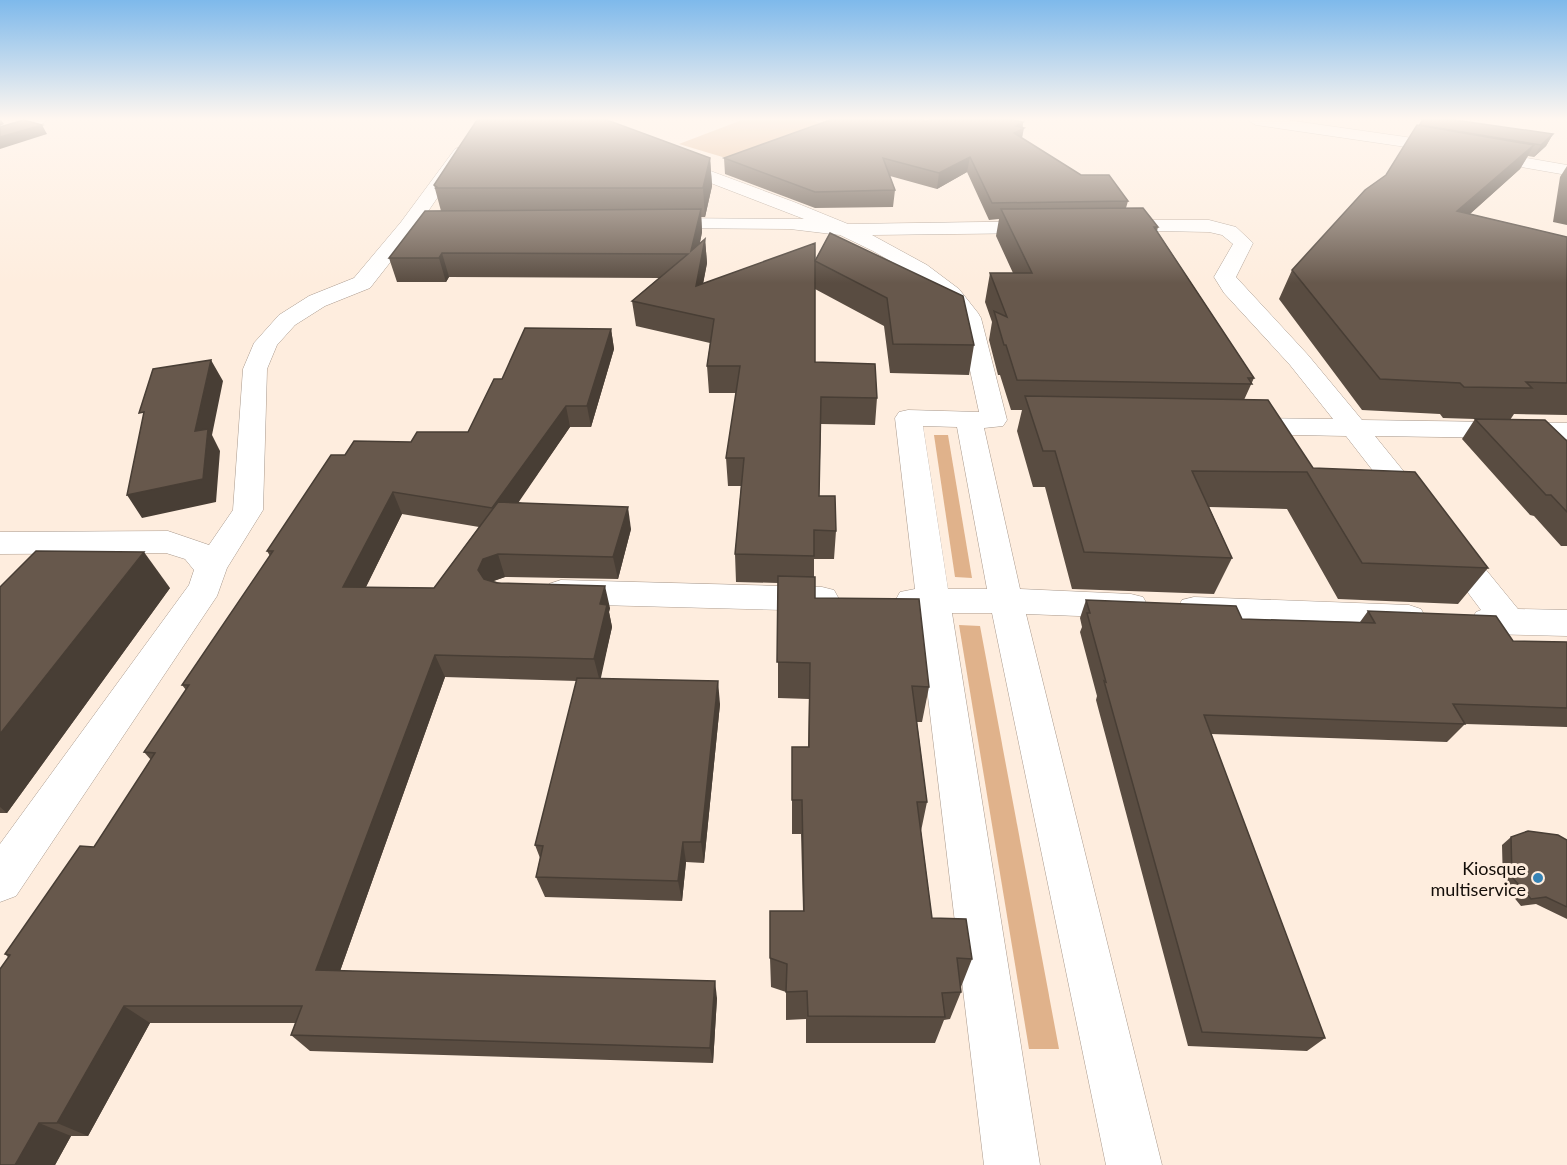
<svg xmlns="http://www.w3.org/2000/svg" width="1567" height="1165" viewBox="0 0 1567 1165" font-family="Lato,sans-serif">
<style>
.green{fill:#e0b28b}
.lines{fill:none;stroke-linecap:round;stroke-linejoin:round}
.minor-casing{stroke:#a9998c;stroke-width:1}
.minor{fill:#fff;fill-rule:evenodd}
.wall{fill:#594c41;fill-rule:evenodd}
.shaded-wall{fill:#483e35}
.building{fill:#67584c;stroke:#483e35;stroke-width:1.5}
.poi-dot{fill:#3683b5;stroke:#feedde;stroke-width:2}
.labels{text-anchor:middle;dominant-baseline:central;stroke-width:6;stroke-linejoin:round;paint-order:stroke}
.near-poi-label{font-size:18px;fill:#140e09;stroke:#feedde;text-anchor:end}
</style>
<rect width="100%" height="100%" fill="#feedde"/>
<g class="green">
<polygon points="742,120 811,120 825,124 736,161 679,144"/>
<polygon points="934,435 948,435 972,578 955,577"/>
<polygon points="959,625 980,626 1059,1049 1029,1049"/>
</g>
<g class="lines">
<defs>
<g id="minor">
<polygon points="23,120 47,120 44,123 0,137 0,127"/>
<polygon points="1248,120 1287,120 1406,137 1567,165 1567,175 1406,147 1256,125"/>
<polygon points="461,147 469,152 422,220 465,221 468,225 465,229 414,232 370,288 325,306 295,325 277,345 267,369 263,510 227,568 217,596 16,896 0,902 0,844 189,585 194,570 185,559 166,553 0,554 0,532 168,531 209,545 233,510 243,369 254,343 279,315 309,296 354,278 401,222 455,149"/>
<path d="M670 156 794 202 848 224 1043 221 1050 223 1053 227 1050 231 1043 233 872 235 927 265 959 289 978 313 981 318 1007 420 1003 426 984 428 1020 589 1131 594 1143 597 1148 606 1143 615 1131 618 1026 614 1162 1165H1106L992 613H952L1040 1165H984L918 613 900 610 895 601 900 592 915 589 895 418 899 412 908 410 979 412 959 319 943 298 913 274 873 251 840 235 790 229 650 228 647 224 650 220 657 218 804 219 664 165 662 161 664 157ZM923 426 957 427 987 589H948Z"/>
<polygon points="1112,220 1209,220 1236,227 1253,243 1236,277 1308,355 1362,420 1567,423 1567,439 1375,436 1431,505 1427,512 1416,515 1405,512 1346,436 1242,434 1232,432 1229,426 1232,420 1242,418 1333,419 1290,365 1224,293 1214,277 1233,244 1222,235 1209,232 1105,230 1102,226 1105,222"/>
<polygon points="1449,535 1460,538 1518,609 1567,610 1567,636 1488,634 1476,630 1471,621 1476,612 1481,610 1433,546 1438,538"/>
<polygon points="561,580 822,587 834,590 839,599 834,608 822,611 561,604 549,600 544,592 549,584"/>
<polygon points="1194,597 1409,605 1421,609 1426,618 1421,627 1409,631 1194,621 1182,618 1177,609 1182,600"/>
</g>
</defs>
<use href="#minor" class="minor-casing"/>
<use href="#minor" class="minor"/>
</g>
<g class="wall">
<polygon points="1422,120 1553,134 1546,146 1534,157 1528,156 1520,169 1470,214 1567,237 1567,415 1514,414 1510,420 1567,441 1567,546 1561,546 1534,516 1530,515 1462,439 1475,419 1443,418 1440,414 1362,410 1279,299 1292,270 1386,175"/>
<polygon points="927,121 1023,122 1022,138 1081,175 1128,201 1126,208 1158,227 1157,231 1254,378 1244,400 1313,468 1488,568 1458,604 1338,599 1287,509 1209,507 1232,558 1214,594 1072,589 1045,487 1033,487 1017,431 1022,410 1011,410 1000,375 998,375 989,340 992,322 985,302 990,273 1013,273 996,236 999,219 989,220 967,172 937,189 890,176 895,190 893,207 815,208 725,174 724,158"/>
<polygon points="710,158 712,186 705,217 701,217 702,232 700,243 705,239 707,263 703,283 815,261 830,233 974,345 969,375 890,373 884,326 815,289 815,362 877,398 875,425 821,424 819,496 836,531 834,559 814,559 814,577 815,598 929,687 922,722 917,722 927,802 921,831 932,918 972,959 961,987 961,992 950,1019 944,1020 935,1043 806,1043 806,1019 786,1020 786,992 771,987 770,958 803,911 801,834 792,834 792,747 808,747 809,699 778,698 778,583 736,582 735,554 741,486 728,486 726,458 736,393 709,393 707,366 710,343 636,326 632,301 659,278 449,277 446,282 397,282 389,258 441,211 434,185"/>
<polygon points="1567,166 1567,225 1553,222 1560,177"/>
<path d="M611 329 614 349 591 427H570L518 502 631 529 618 579 505 577 493 581 610 608 609 612 612 627 600 678 720 704 704 863 686 862 682 901 545 897 536 877 540 858 535 845 577 681 445 677 340 971 717 998 713 1063 310 1051 291 1035 296 1023H150L88 1136H71L55 1165H0L8 957 5 954 94 847 151 760 144 752 186 690 182 685 270 556 267 551 345 455 411 442 468 432 502 379ZM402 514 479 527 434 588 366 587Z"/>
<polygon points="0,587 170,588 7,813 0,813"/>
<polygon points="1086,600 1242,619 1360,622 1368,611 1513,641 1567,642 1567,727 1465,724 1447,742 1211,734 1325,1038 1307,1051 1188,1046 1096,700 1097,696 1080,632 1082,627 1080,618"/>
<polygon points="1511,837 1567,840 1567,919 1536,904 1521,906 1503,884 1502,845"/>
</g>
<g class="shaded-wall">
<polygon points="0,120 1,120 4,124 0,126"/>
<polygon points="1023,122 1022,129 1024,128 1021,143 1011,148 1016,126"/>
<polygon points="42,125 47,134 0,149 0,137"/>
<polygon points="1553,134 1546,146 1534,157 1541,145"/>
<polygon points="1534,145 1520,169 1443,238 1457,211"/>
<polygon points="970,157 967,172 937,189 939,173"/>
<polygon points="710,158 712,186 705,217 703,188"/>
<polygon points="701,209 702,232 693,275 691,251"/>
<polygon points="705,239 707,263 698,311 696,286"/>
<polygon points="442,253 449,277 446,282 439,258"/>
<polygon points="611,329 614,349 591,427 587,406"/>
<polygon points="211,360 223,381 212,435 220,451 216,502 142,518 127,495 195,431"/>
<polygon points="566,406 570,427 499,531 492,508"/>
<polygon points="393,492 402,514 355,609 343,587"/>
<polygon points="628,507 631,529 618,579 613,557"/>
<polygon points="144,552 170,588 7,813 0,807 0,734"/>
<polygon points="498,554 505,577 491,582 486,592 478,570 483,559"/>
<polygon points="605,586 610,608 609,612 612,627 600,682 594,659 600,604"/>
<polygon points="435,655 445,677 334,988 316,970"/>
<polygon points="718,681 720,704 704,863 701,842"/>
<polygon points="683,842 686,862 682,901 678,881"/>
<polygon points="715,981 717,998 713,1063 710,1048"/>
<polygon points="124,1006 150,1023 88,1136 57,1123"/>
<polygon points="39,1123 71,1136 55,1165 15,1165"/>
</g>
<g class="building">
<polygon points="24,120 42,125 0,137 0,127"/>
<polygon points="477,120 607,120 710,158 703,188 436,188 437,187 434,185"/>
<polygon points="830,120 923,120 927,121 929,120 1014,120 1023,122 1016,126 1024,128 1014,133 1081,175 1109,175 1128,201 992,203 970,157 939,173 883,158 895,190 815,192 724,158"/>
<polygon points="1422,120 1455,120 1553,134 1541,145 1420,125"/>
<polygon points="1417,125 1534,145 1457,211 1567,237 1567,383 1526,382 1532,388 1464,387 1460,383 1380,379 1292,270 1365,190 1386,175"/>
<polygon points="1143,208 1158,227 1154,227 1254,378 1248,378 1252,384 1017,380 1006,345 1004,345 994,311 1007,317 990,273 1032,273 1001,209"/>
<polygon points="701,209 691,251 705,239 696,286 815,243 815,362 875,364 877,398 821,397 819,496 835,496 836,531 814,530 814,556 735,554 744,458 726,458 740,366 707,366 714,319 632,301 688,254 442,253 439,258 389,258 425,211"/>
<polygon points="830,233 963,296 974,345 893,344 887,298 815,261"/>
<polygon points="525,328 611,329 587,406 566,406 492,508 393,492 343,587 434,588 498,502 628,507 613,557 498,554 483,559 478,570 484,579 497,583 605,586 600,604 607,605 594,659 435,655 316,970 715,981 710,1048 291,1035 302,1006 124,1006 57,1123 39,1123 15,1165 0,1165 0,969 10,955 5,954 80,846 94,847 155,753 144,752 189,685 182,685 273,551 267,551 331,455 345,455 354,441 411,442 417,432 468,432 494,379 502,379"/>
<polygon points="211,360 195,431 208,429 203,479 127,495 144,412 139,413 153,369"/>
<polygon points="1025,396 1268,400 1313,468 1415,472 1488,568 1362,563 1307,472 1192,471 1232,558 1084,552 1055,451 1043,451"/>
<polygon points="1475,419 1545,420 1567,441 1567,512 1551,495 1546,495"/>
<polygon points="36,551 144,552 0,734 0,587"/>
<polygon points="778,576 815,577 815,598 919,599 929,687 912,686 927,802 917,802 932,918 966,919 972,959 957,958 961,992 942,993 945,1017 808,1016 807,991 786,992 787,964 770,958 770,911 804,911 802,800 792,800 792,747 809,747 810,663 777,662"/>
<polygon points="1086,600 1236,606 1242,619 1375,623 1368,611 1496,616 1513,641 1567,642 1567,708 1453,704 1465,724 1204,715 1325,1038 1202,1032 1104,681 1106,682 1087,613 1090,613"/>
<polygon points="577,678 718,681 701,842 683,842 678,881 536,877 543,846 535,845"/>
<polygon points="1528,831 1558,835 1567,840 1567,907 1546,897 1531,899 1512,877 1511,837"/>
</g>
<linearGradient id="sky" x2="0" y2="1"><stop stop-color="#7eb9eb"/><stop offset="0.42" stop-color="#fff7f0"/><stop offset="1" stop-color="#fff7f0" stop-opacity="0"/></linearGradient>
<rect width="1567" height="283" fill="url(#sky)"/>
<circle class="poi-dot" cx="1538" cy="878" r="6"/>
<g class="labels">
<g class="near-poi-label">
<text x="1526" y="868">Kiosque<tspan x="1526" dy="21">multiservice</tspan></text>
</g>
</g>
</svg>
